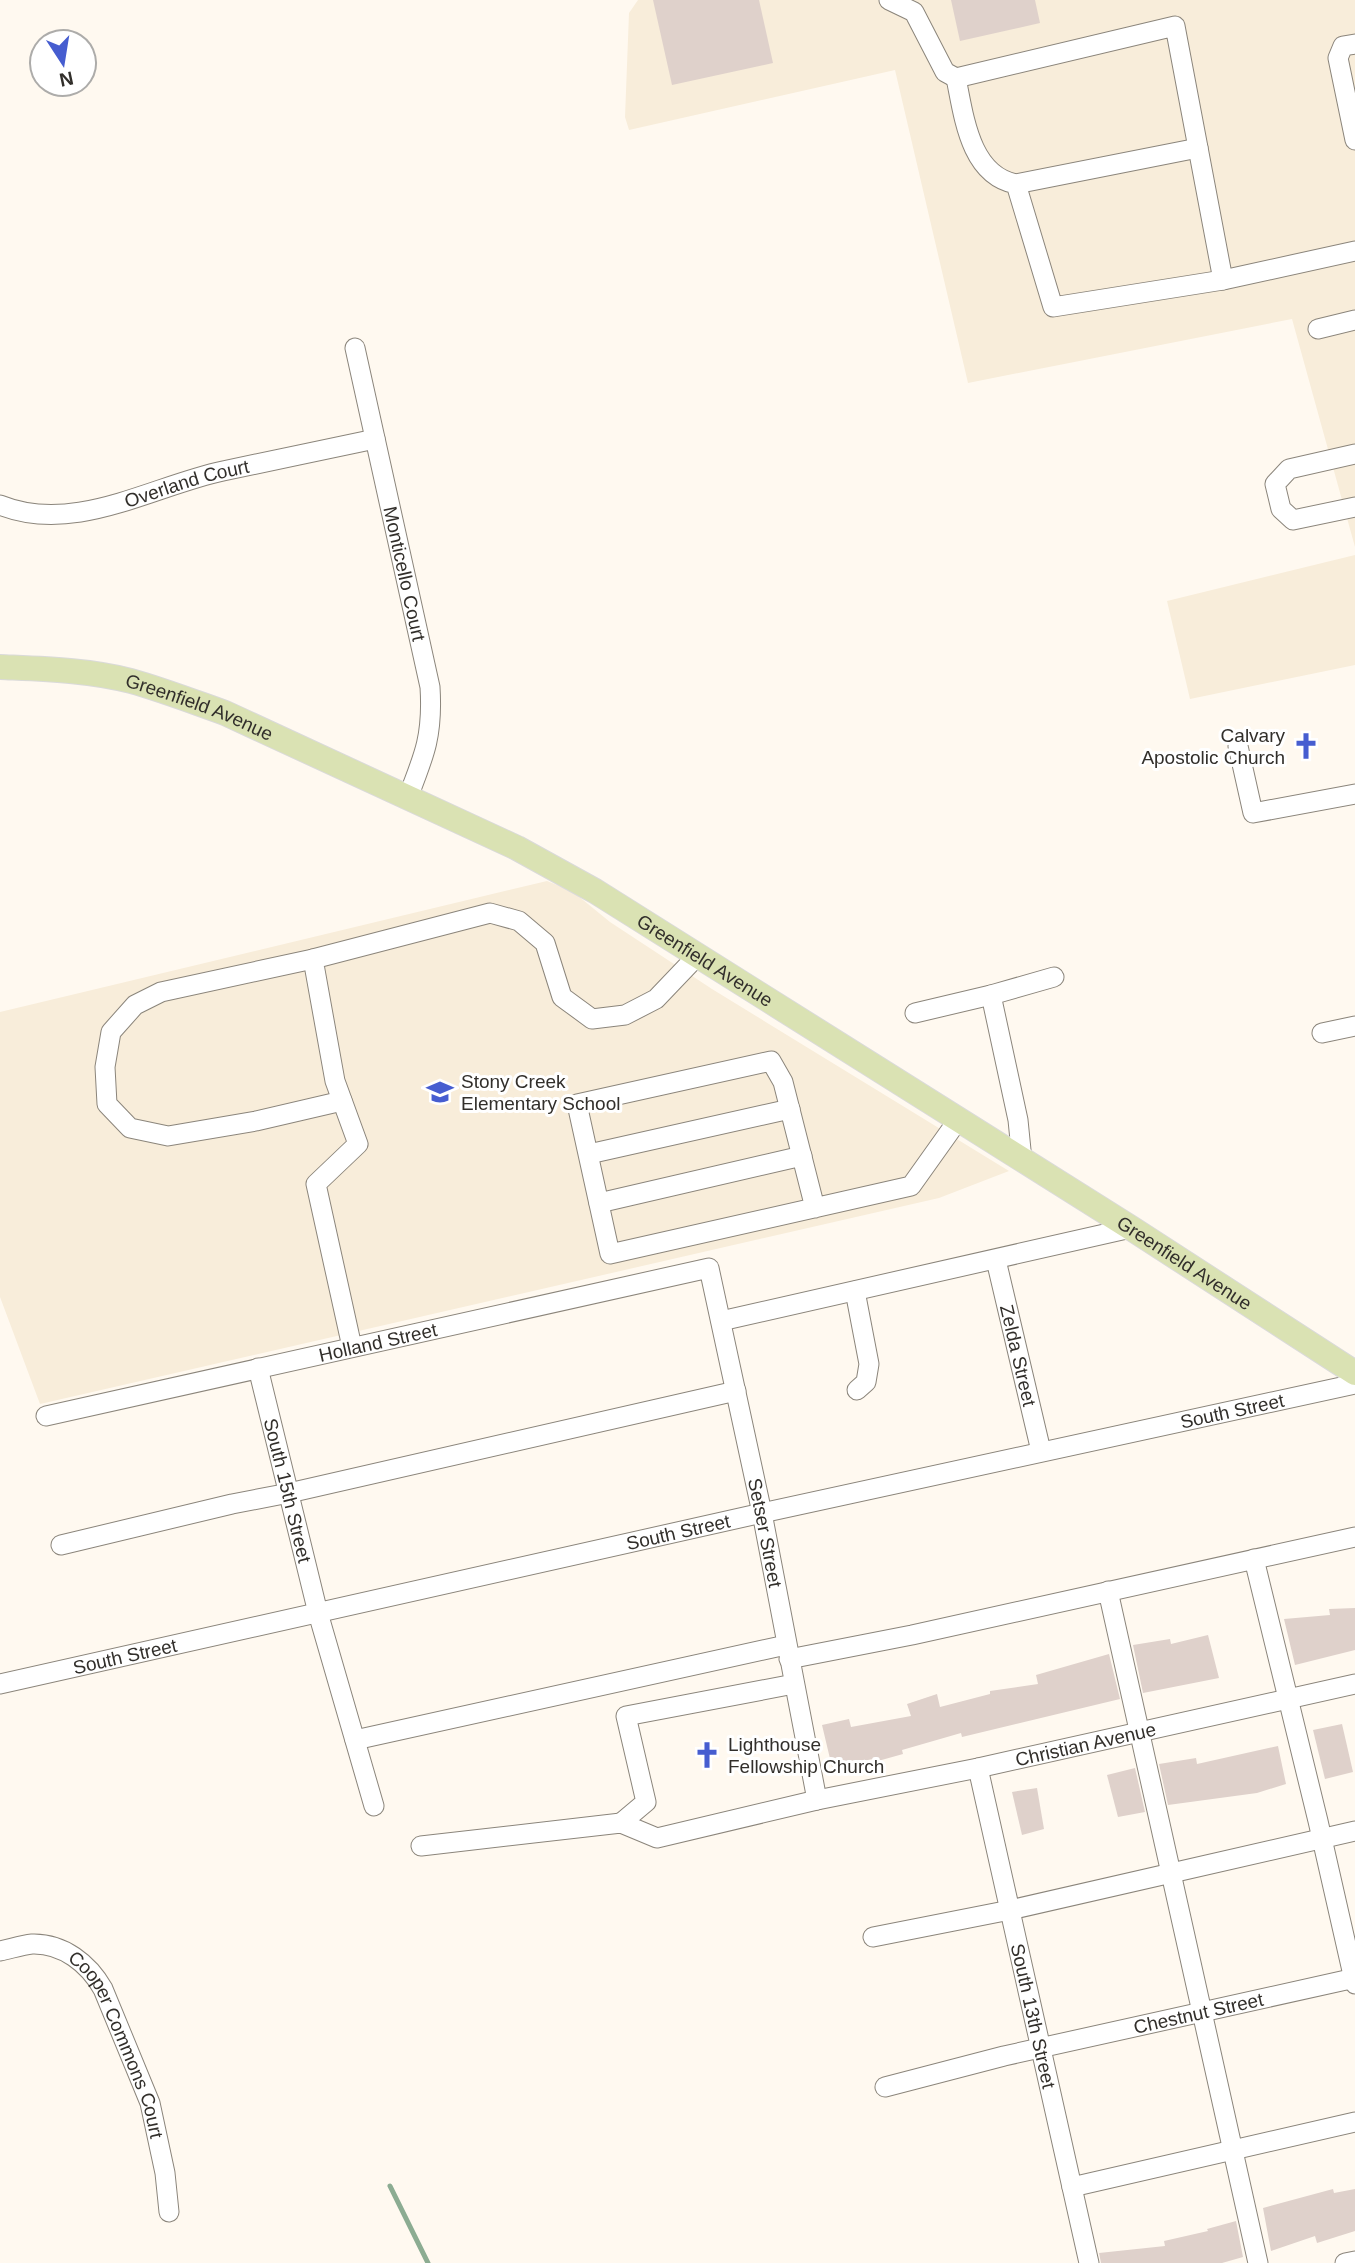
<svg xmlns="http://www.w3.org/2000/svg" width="1355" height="2263" viewBox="0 0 1355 2263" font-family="Helvetica,sans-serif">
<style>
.built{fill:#f8edda}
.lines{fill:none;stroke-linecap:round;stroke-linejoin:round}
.stream{stroke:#8cac92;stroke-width:5}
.building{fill:#dfd1cb}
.minor-casing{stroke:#8b857b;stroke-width:21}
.major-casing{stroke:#dadad9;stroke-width:26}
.minor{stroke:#fff;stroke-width:19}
.major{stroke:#dae2b3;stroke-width:24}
.labels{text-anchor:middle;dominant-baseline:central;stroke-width:6;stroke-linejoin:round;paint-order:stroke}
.street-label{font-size:19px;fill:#322f2b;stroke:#fff}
.poi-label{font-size:19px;fill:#322f2b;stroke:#fff;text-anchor:start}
</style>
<rect width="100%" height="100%" fill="#fff9f0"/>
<g class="built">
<polygon points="638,0 1355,0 1355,547 1292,319 968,383 895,70 629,130 625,117 629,13"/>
<polygon points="1355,555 1355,665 1190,699 1167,601"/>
<polygon points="547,881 572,891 610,922 712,989 1009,1171 939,1198 40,1404 0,1297 0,1012"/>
</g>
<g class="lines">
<polyline class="stream" points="390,2186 428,2263"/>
</g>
<g class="building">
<polygon points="653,0 759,0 773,63 672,85"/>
<polygon points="951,0 1035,0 1040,23 960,41"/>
<polygon points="1355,1608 1355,1650 1295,1665 1284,1619 1330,1615 1329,1609"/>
<polygon points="1208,1635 1219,1678 1143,1693 1133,1645 1170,1639 1171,1644"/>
<polygon points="1109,1654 1120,1699 962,1737 961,1733 902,1750 903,1754 878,1761 878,1758 832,1767 822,1725 849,1719 851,1727 911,1716 907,1704 937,1694 940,1707 990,1694 990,1691 1038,1684 1036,1675"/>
<polygon points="1342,1724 1353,1772 1325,1779 1313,1730"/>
<polygon points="1278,1746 1286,1784 1257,1793 1168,1805 1159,1764 1196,1758 1197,1764"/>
<polygon points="1135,1768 1145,1812 1118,1817 1107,1775"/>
<polygon points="1037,1788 1044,1829 1022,1835 1012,1792"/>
<polygon points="1333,2189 1334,2193 1355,2189 1355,2231 1317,2243 1315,2236 1271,2251 1263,2208"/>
<polygon points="1236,2221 1243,2257 1222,2263 1101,2263 1099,2253 1165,2246 1164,2241 1208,2231 1207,2229"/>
</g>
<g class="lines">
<defs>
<g id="minor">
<polyline points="889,0 914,12 945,72 956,78 1175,26 1223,280 1355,251"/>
<polyline points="1355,44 1343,46 1338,58 1355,140"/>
<path d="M956 78C964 117 970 175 1016 184L1053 307 1223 280"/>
<polyline points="1016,184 1198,148"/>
<polyline points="1318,329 1355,320"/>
<path id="s1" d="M355 348 430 687C433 734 425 754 408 797"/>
<polyline points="1355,454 1289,469 1275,484 1281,509 1293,520 1355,507"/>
<path id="s2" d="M0 505C74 535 152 486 223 471 274 460 324 450 375 439"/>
<polyline points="1238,746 1253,813 1355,794"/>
<polyline points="313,959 161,992 135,1005 111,1032 105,1067 107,1104 130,1128 168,1136 256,1121 342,1101"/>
<polyline points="991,995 1054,977"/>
<polyline points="915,1013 991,995 1018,1120 1022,1160"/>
<polyline points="1322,1033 1355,1026"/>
<polyline points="589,1154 790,1109"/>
<polyline points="599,1203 802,1156"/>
<polyline points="815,1208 783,1082 771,1061 577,1104 610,1254 911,1186 958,1120"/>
<path id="s3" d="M996 1260 1041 1451"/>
<polyline points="855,1291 869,1364 866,1382 857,1390"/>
<polyline points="721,1321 1131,1228"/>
<polyline points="352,1347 316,1184 358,1144 335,1081 313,959 490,913 519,921 545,943 562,997 592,1019 625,1015 656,999 698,955"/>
<path id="s4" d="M258 1368 318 1613 374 1806"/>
<path id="s5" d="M46 1416 709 1268 762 1513 817 1800"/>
<polyline points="61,1545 232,1504 289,1493 736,1391"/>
<polyline points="1254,1559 1318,1821 1355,1984"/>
<polyline points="1108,1591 1258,2263"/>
<polyline points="789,1659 912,1635 1355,1537"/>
<path id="s6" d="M0 1684 762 1513 1355 1384"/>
<polyline points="355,1740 786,1645"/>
<path id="s7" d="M978 1768 1089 2263"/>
<polyline points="621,1823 646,1802 626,1716 794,1684"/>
<path id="s8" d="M421 1846 621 1823 657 1838 817 1800 978 1768 1355 1684"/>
<polyline points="873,1937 1010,1910 1355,1831"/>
<path id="s9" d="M0 1951C10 1949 22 1945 32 1944 63 1943 89 1964 103 1989L150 2103 165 2173 169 2212"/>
<path id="s10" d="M885 2087 1004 2056 1355 1978"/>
<polyline points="1072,2187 1355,2122"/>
<polyline points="1345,2263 1355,2261"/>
</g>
<g id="major">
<path id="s11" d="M0 667C43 669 89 670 131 681 163 690 194 702 225 713L517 848 595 891 1131 1228 1355 1373"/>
</g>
</defs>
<use href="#minor" class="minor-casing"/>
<use href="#major" class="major-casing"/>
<use href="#minor" class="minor"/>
<use href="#major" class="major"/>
</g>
<defs>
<symbol id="church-bare" viewBox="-9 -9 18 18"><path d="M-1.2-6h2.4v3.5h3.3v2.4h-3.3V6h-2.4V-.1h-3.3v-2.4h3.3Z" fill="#465dd0" stroke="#fff" stroke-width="2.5" paint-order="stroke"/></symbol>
<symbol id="school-bare" viewBox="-9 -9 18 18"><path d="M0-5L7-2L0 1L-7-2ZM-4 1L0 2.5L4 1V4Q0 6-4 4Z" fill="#465dd0" stroke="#fff" stroke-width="2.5" paint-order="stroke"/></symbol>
</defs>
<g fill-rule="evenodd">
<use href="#church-bare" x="1287" y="727" width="38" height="38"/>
<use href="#school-bare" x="421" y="1073" width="38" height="38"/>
<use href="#church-bare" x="688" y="1736" width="38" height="38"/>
</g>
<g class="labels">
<g class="street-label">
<text stroke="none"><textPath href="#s2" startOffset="192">Overland Court</textPath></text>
<text stroke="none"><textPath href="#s1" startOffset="231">Monticello Court</textPath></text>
<text stroke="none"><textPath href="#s11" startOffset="205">Greenfield Avenue</textPath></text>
<text stroke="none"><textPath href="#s11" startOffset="772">Greenfield Avenue</textPath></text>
<text stroke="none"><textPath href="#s11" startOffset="1339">Greenfield Avenue</textPath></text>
<text stroke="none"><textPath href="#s5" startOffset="340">Holland Street</textPath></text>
<text stroke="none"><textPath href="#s3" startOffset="98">Zelda Street</textPath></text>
<text stroke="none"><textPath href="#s6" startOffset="1262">South Street</textPath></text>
<text stroke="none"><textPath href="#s4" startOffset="126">South 15th Street</textPath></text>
<text stroke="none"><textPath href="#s6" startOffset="695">South Street</textPath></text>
<text stroke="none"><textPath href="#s5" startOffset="950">Setser Street</textPath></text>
<text stroke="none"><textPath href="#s6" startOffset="128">South Street</textPath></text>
<text stroke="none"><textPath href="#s8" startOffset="679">Christian Avenue</textPath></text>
<text stroke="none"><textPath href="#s10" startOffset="322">Chestnut Street</textPath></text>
<text stroke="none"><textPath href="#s7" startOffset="254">South 13th Street</textPath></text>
<text stroke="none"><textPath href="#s9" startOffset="177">Cooper Commons Court</textPath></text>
</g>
<g class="poi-label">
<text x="1285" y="735" text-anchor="end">Calvary<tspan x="1285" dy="22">Apostolic Church</tspan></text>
<text x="461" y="1081">Stony Creek<tspan x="461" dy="22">Elementary School</tspan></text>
<text x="728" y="1744">Lighthouse<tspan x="728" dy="22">Fellowship Church</tspan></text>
</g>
</g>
<g transform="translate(63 63) rotate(168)"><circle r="33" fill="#ffffff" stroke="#adacaa" stroke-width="2"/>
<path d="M0-5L12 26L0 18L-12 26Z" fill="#465dd0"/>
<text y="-10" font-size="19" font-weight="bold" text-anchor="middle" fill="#322f2b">N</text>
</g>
</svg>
